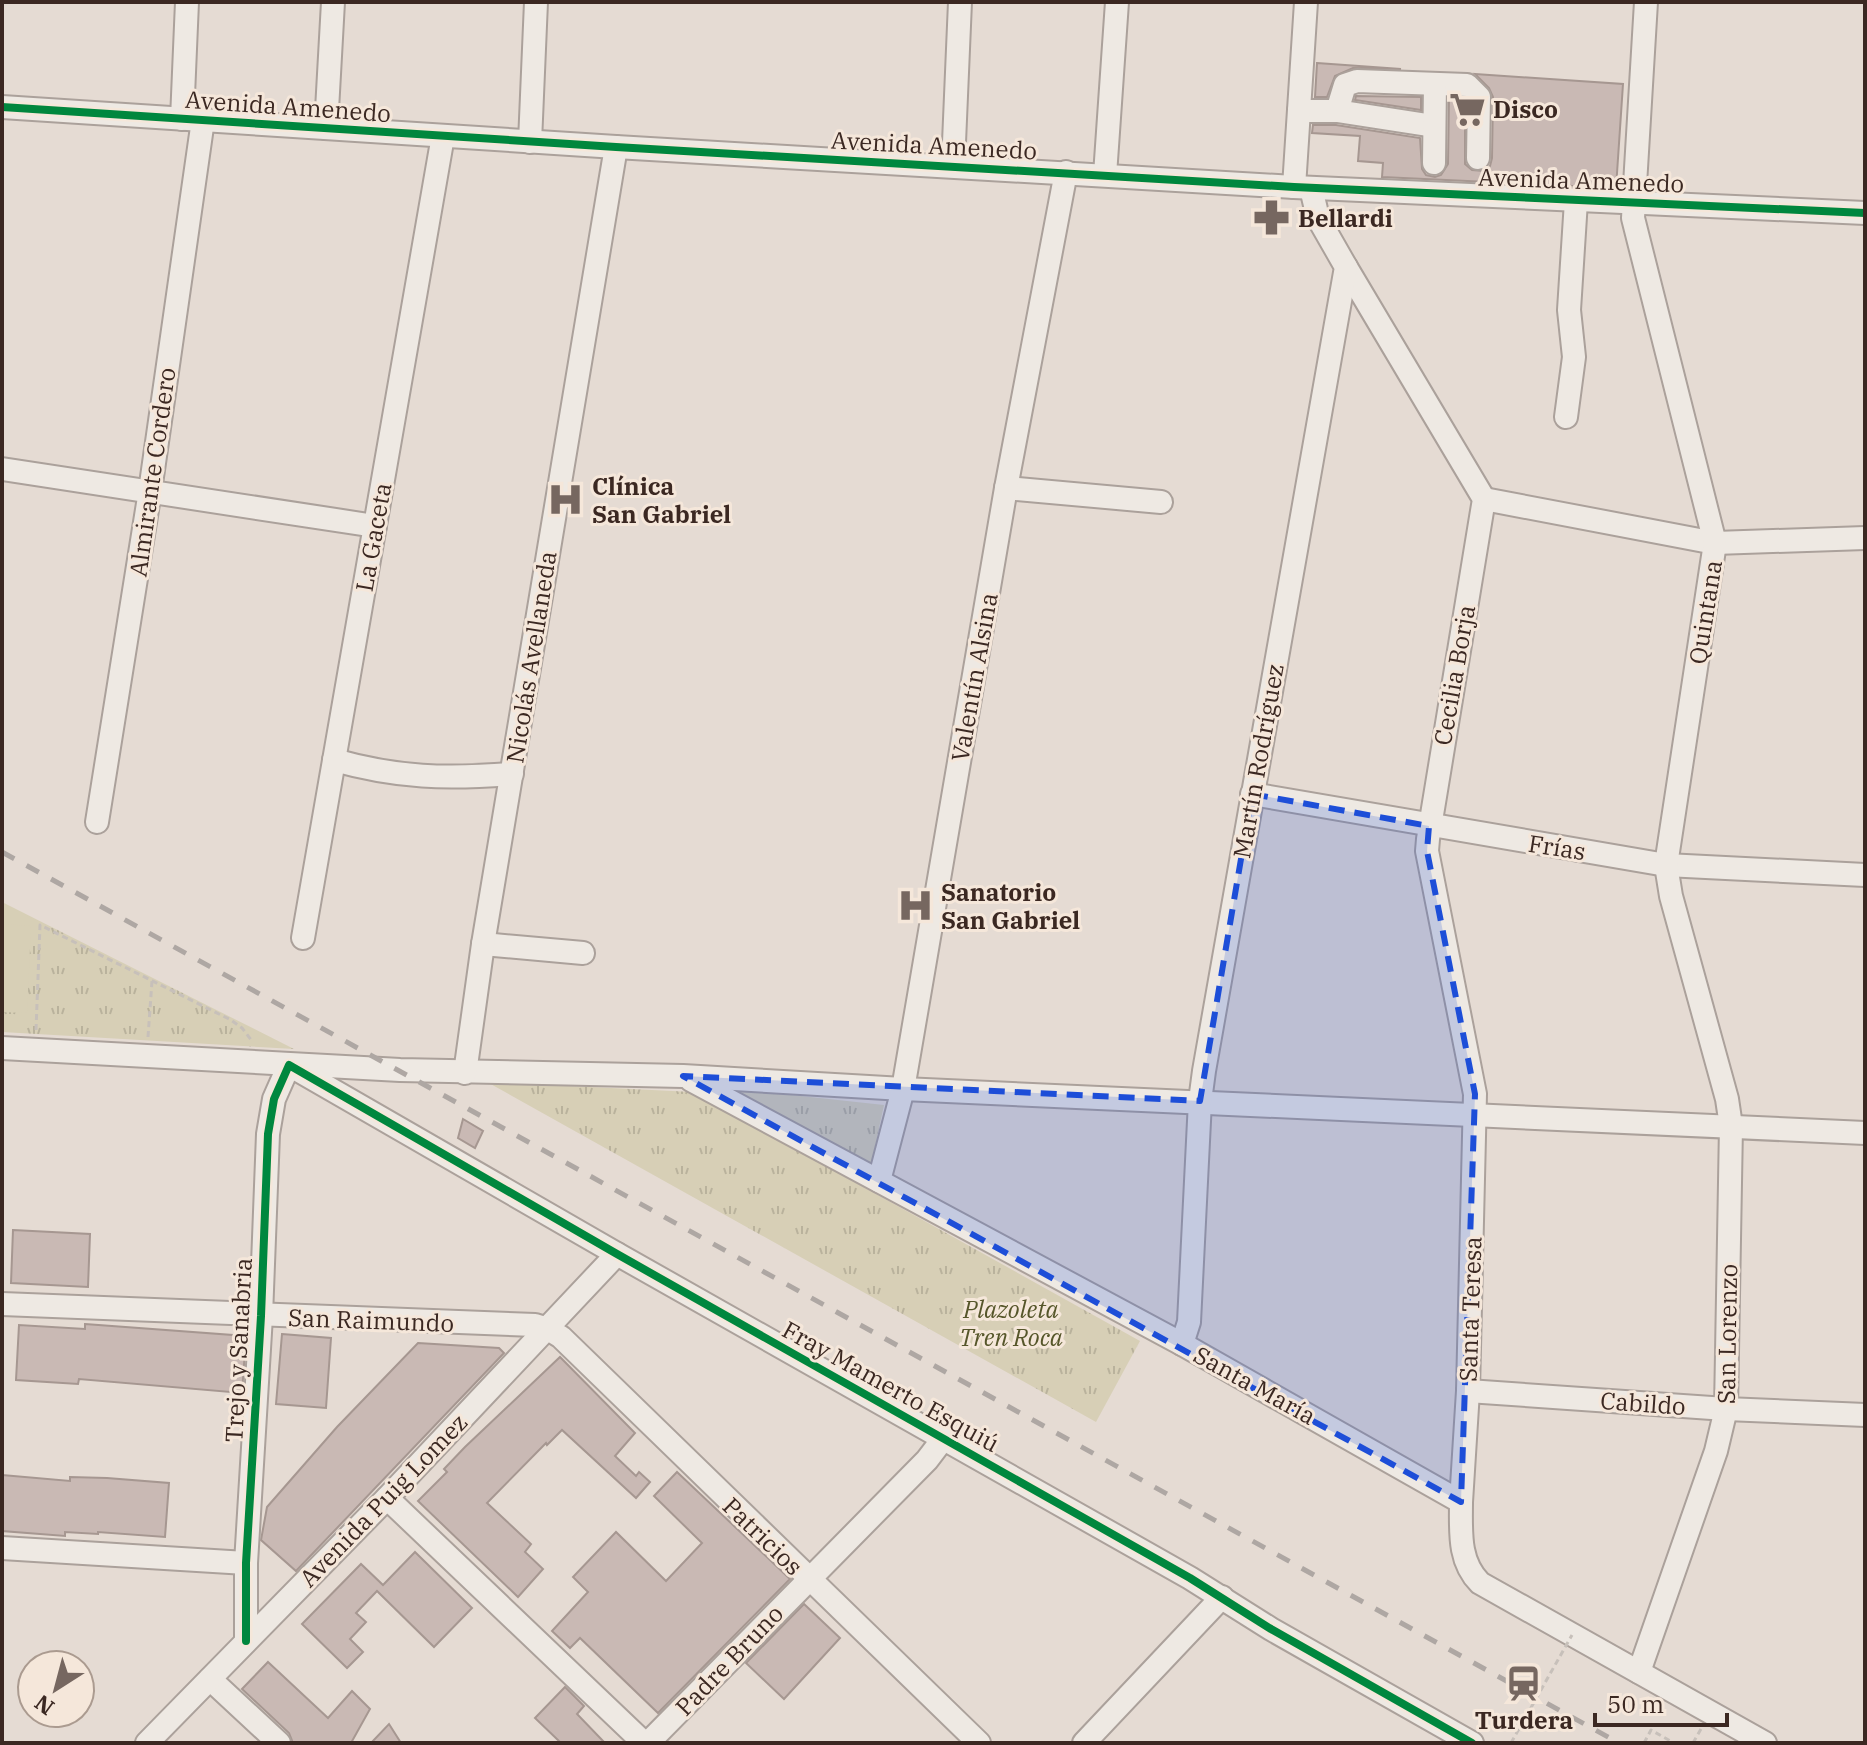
<svg xmlns="http://www.w3.org/2000/svg" width="1867" height="1745" viewBox="0 0 1867 1745" font-family="'IBM Plex Serif',serif">
<style>
.grass{fill:url(#grass-tufts)}
.pitch{fill:#d7cfb6}
.building{fill:#c9b9b4;stroke:#a69791;stroke-width:2}
.lines{fill:none;stroke-linecap:round;stroke-linejoin:round}
.minor-casing{stroke:#aba19b;stroke-width:26}
.path{stroke:#c7c0ba;stroke-width:3;stroke-dasharray:6 4;stroke-linecap:butt}
.minor{stroke:#eee9e3;stroke-width:22}
.rail{stroke:#aea7a3;stroke-width:5;stroke-dasharray:14 14;stroke-linecap:butt}
.path-bridge{stroke:#c7c0ba;stroke-width:3;stroke-dasharray:6 4;stroke-linecap:butt}
.cycleway-casing{stroke:#f5e7da;stroke-width:13}
.cycleway{stroke:#00873e;stroke-width:8}
.marked{fill:#1d4ed8;fill-opacity:0.2;stroke:#1d4ed8;stroke-width:6;stroke-dasharray:16 10;stroke-linejoin:round}
.labels{text-anchor:middle;dominant-baseline:central;stroke-width:6;stroke-linejoin:round;paint-order:stroke}
.street-label{font-size:24px;fill:#3b2822;stroke:#f5e7da}
.poi-label{font-size:24px;font-weight:bold;fill:#3b2822;stroke:#f5e7da;text-anchor:start}
.park-label{font-size:24px;font-style:italic;fill:#56562a;stroke:#f5e7da}
</style>
<defs>
<pattern id="grass-tufts" width="24" height="20" patternUnits="userSpaceOnUse" patternTransform="scale(2)"><rect width="24" height="20" fill="#d7cfb6"/><path d="M3 7l-1-3M5 7V3M7 7l1-3M15 17l-1-3M17 17v-4M19 17l1-3" fill="none" stroke="#b9b29c"/></pattern>
</defs>
<rect width="100%" height="100%" fill="#e5dbd3"/>
<g class="grass">
<polygon points="2,902 294,1049 2,1032"/>
<polygon points="487,1082 693,1092 1140,1341 1096,1422"/>
<polygon points="726,1088 884,1105 871,1165"/>
</g>
<polygon class="pitch" points="2,924 31,926 27,1013 2,1012"/>
<g class="building">
<polygon points="1317,63 1401,69 1353,68 1335,76 1327,97 1315,97"/>
<polygon points="1475,74 1623,84 1616,188 1382,177 1383,163 1358,161 1360,136 1312,133 1313,125 1336,125 1420,138 1422,169 1426,175 1435,177 1441,175 1448,164 1449,98 1461,99 1465,103 1465,164 1472,170 1484,171 1490,166 1492,158 1493,97 1489,88"/>
<polygon points="1356,96 1421,97 1421,110 1355,100"/>
<polygon points="463,1119 483,1131 475,1148 458,1138"/>
<polygon points="13,1230 90,1234 88,1287 11,1283"/>
<polygon points="85,1324 246,1336 242,1393 79,1379 78,1384 16,1380 19,1325 85,1329"/>
<polygon points="282,1334 331,1338 326,1408 276,1404"/>
<polygon points="418,1343 499,1348 504,1353 296,1571 261,1540 267,1507 337,1427"/>
<polygon points="560,1357 635,1433 615,1456 636,1476 639,1472 650,1482 636,1498 562,1430 547,1445 546,1443 487,1503 531,1544 525,1552 543,1569 518,1597 418,1501 447,1472 444,1469 465,1447"/>
<polygon points="677,1472 790,1579 658,1713 580,1638 570,1648 552,1631 588,1592 573,1577 616,1532 666,1581 702,1543 654,1496"/>
<polygon points="2,1475 70,1481 70,1477 107,1478 169,1483 165,1537 98,1532 98,1534 65,1532 65,1536 2,1531"/>
<polygon points="415,1552 472,1608 434,1647 377,1591 356,1613 366,1622 350,1639 363,1652 347,1668 302,1624 361,1564 383,1585"/>
<polygon points="804,1604 840,1638 784,1699 746,1663"/>
<polygon points="268,1662 328,1718 352,1691 370,1709 351,1743 293,1743 289,1733 242,1689"/>
<polygon points="565,1687 584,1706 577,1714 605,1743 561,1743 535,1718"/>
<polygon points="389,1724 401,1743 371,1743"/>
</g>
<g class="lines">
<defs>
<g id="minor">
<polyline points="2,107 616,147 1294,187 1865,213"/>
<polyline points="1299,111 1337,111 1434,126"/>
<polyline points="1337,111 1345,85 1357,81 1467,85 1479,97 1478,158"/>
<polyline points="182,119 187,2"/>
<polyline points="326,128 333,2"/>
<polyline points="530,142 536,2"/>
<polyline points="1434,163 1435,84"/>
<polyline points="953,166 960,2"/>
<polyline points="1105,175 1117,2"/>
<polyline points="1294,187 1306,2"/>
<polyline points="1346,267 1484,499 1428,839 1427,851 1475,1094 1468,1391 1461,1502"/>
<polyline points="1566,417 1574,357 1569,310 1576,201"/>
<polyline points="2,469 375,526"/>
<polyline points="1006,488 1161,502"/>
<polyline points="1484,499 1715,543 1865,538"/>
<path d="M334 760C398 778 446 779 512 774"/>
<polyline points="1252,794 1666,865 1865,875"/>
<polyline points="97,822 150,491 203,120"/>
<polyline points="303,938 443,136"/>
<polyline points="483,944 583,953"/>
<polyline points="2,1048 400,1070 683,1076 903,1089 1865,1133"/>
<polyline points="465,1073 483,944 616,147"/>
<path d="M691 1080 1182 1344 1461 1502C1461 1531 1458 1561 1480 1583L1765 1743"/>
<polyline points="879,1181 903,1089 1006,488 1066,172"/>
<polyline points="2,1304 535,1325 548,1329 561,1337 979,1743"/>
<polyline points="1182,1344 1189,1322 1200,1101 1204,1071 1346,267 1318,218 1311,188"/>
<polyline points="1468,1391 1726,1409 1865,1415"/>
<polyline points="387,1498 644,1743"/>
<polyline points="2,1548 246,1563"/>
<polyline points="246,1641 246,1563 261,1316 268,1134 274,1099 289,1065 617,1254 1190,1578 1271,1629 1472,1743"/>
<polyline points="1639,1672 1716,1451 1726,1409 1731,1126 1727,1099 1671,896 1666,865 1715,543 1633,218 1646,2"/>
<polyline points="210,1679 279,1743"/>
<polyline points="147,1743 387,1498 617,1254"/>
<polyline points="648,1743 927,1460 943,1439"/>
<polyline points="1084,1743 1222,1597"/>
</g>
</defs>
<use href="#minor" class="minor-casing"/>
<g class="path">
<polyline points="36,1030 40,925 231,1020 242,1028 252,1041"/>
<polyline points="148,1037 152,981"/>
<polyline points="1644,1743 1651,1730 1674,1743"/>
<polyline points="1693,1743 1701,1729"/>
</g>
<use href="#minor" class="minor"/>
<polyline class="rail" points="2,852 1619,1743"/>
<polyline class="path-bridge" points="1511,1743 1572,1635"/>
<defs>
<g id="cycleway">
<polyline points="2,107 616,147 1294,187 1865,213"/>
<polyline points="246,1641 246,1563 261,1316 268,1134 274,1099 289,1065 617,1254 1190,1578 1271,1629 1472,1743"/>
</g>
</defs>
<use href="#cycleway" class="cycleway-casing"/>
<use href="#cycleway" class="cycleway"/>
</g>
<path class="marked" d="M1252 794 1429 826 1427 851 1475 1094 1461 1502 683 1076 1200 1101Z"/>
<defs>
<symbol id="supermarket-bare" viewBox="-9 -9 18 18"><path d="M-6-5.5h2.5l.6 2H6L4.5 2H-2.5L-4.4-4H-6ZM-1.5 3.2a1.3 1.3 0 1 0 .1 0ZM3 3.2a1.3 1.3 0 1 0 .1 0Z" fill="#766760" stroke="#f5e7da" stroke-width="2.5" paint-order="stroke"/></symbol>
<symbol id="pharmacy-bare" viewBox="-9 -9 18 18"><path d="M-2-6h4v4h4v4h-4v4h-4v-4h-4v-4h4Z" fill="#766760" stroke="#f5e7da" stroke-width="2.5" paint-order="stroke"/></symbol>
<symbol id="hospital-bare" viewBox="-9 -9 18 18"><path d="M-5-5h3v3.5h4V-5h3V5h-3V1.5h-4V5h-3Z" fill="#766760" stroke="#f5e7da" stroke-width="2.5" paint-order="stroke"/></symbol>
<symbol id="station-bare" viewBox="-9 -9 18 18"><path d="M-3-6H3Q5-6 5-4V2Q5 4 3 4L4.5 6H3L1.5 4h-3L-3 6H-4.5L-3 4Q-5 4-5 2V-4Q-5-6-3-6ZM-3.5-4v3h7v-3ZM-3.5 1v1.5H-2V1ZM2 1v1.5H3.5V1Z" fill="#766760" stroke="#f5e7da" stroke-width="2.5" paint-order="stroke"/></symbol>
</defs>
<g fill-rule="evenodd">
<use href="#supermarket-bare" x="1442" y="84" width="51" height="51"/>
<use href="#pharmacy-bare" x="1246" y="192" width="51" height="51"/>
<use href="#hospital-bare" x="540" y="474" width="51" height="51"/>
<use href="#hospital-bare" x="890" y="880" width="51" height="51"/>
<use href="#station-bare" x="1498" y="1658" width="51" height="51"/>
</g>
<g class="labels">
<g class="street-label">
<text transform="translate(288 106) rotate(4)">Avenida Amenedo</text>
<text transform="translate(934 145) rotate(3)">Avenida Amenedo</text>
<text transform="translate(1581 180) rotate(2)">Avenida Amenedo</text>
<text transform="translate(152 472) rotate(-82)">Almirante Cordero</text>
<text transform="translate(373 537) rotate(-80)">La Gaceta</text>
<text transform="translate(1705 612) rotate(-81)">Quintana</text>
<text transform="translate(531 657) rotate(-81)">Nicolás Avellaneda</text>
<text transform="translate(1454 675) rotate(-80)">Cecilia Borja</text>
<text transform="translate(974 677) rotate(-80)">Valentín Alsina</text>
<text transform="translate(1258 761) rotate(-80)">Martín Rodríguez</text>
<text transform="translate(1557 847) rotate(9)">Frías</text>
<text transform="translate(1470 1309) rotate(-88)">Santa Teresa</text>
<text transform="translate(371 1320) rotate(2)">San Raimundo</text>
<text transform="translate(1727 1334) rotate(-89)">San Lorenzo</text>
<text transform="translate(238 1350) rotate(-87)">Trejo y Sanabria</text>
<text transform="translate(1255 1385) rotate(29)">Santa María</text>
<text transform="translate(891 1386) rotate(29)">Fray Mamerto Esquiú</text>
<text transform="translate(1643 1403) rotate(4)">Cabildo</text>
<text transform="translate(383 1500) rotate(-46)">Avenida Puig Lomez</text>
<text transform="translate(763 1536) rotate(44)">Patricios</text>
<text transform="translate(729 1660) rotate(-46)">Padre Bruno</text>
</g>
<g class="poi-label">
<text x="1493" y="109">Disco</text>
<text x="1298" y="218">Bellardi</text>
<text x="592" y="486">Clínica<tspan x="592" dy="28">San Gabriel</tspan></text>
<text x="941" y="892">Sanatorio<tspan x="941" dy="28">San Gabriel</tspan></text>
<text x="1524" y="1720" text-anchor="middle">Turdera</text>
</g>
<g class="park-label">
<text x="1011" y="1309">Plazoleta<tspan x="1011" dy="28">Tren Roca</tspan></text>
</g>
</g>
<rect width="1867" height="1745" fill="none" stroke="#3b2822" stroke-width="8"/>
<g transform="translate(56 1689) rotate(216)"><circle r="38" fill="#f5e7da" stroke="#ab9b90" stroke-width="2"/>
<path d="M0-6L14 30L0 20L-14 30Z" fill="#766760"/>
<text y="-12" font-size="22" font-weight="bold" text-anchor="middle" fill="#3b2822">N</text>
</g>
<path d="M1595 1713v12h132v-12" fill="none" stroke="#3b2822" stroke-width="4"/>
<text x="1607" y="1713" font-size="24" fill="#3b2822" stroke="#f5e7da" stroke-width="6" paint-order="stroke">50 m</text>
</svg>
